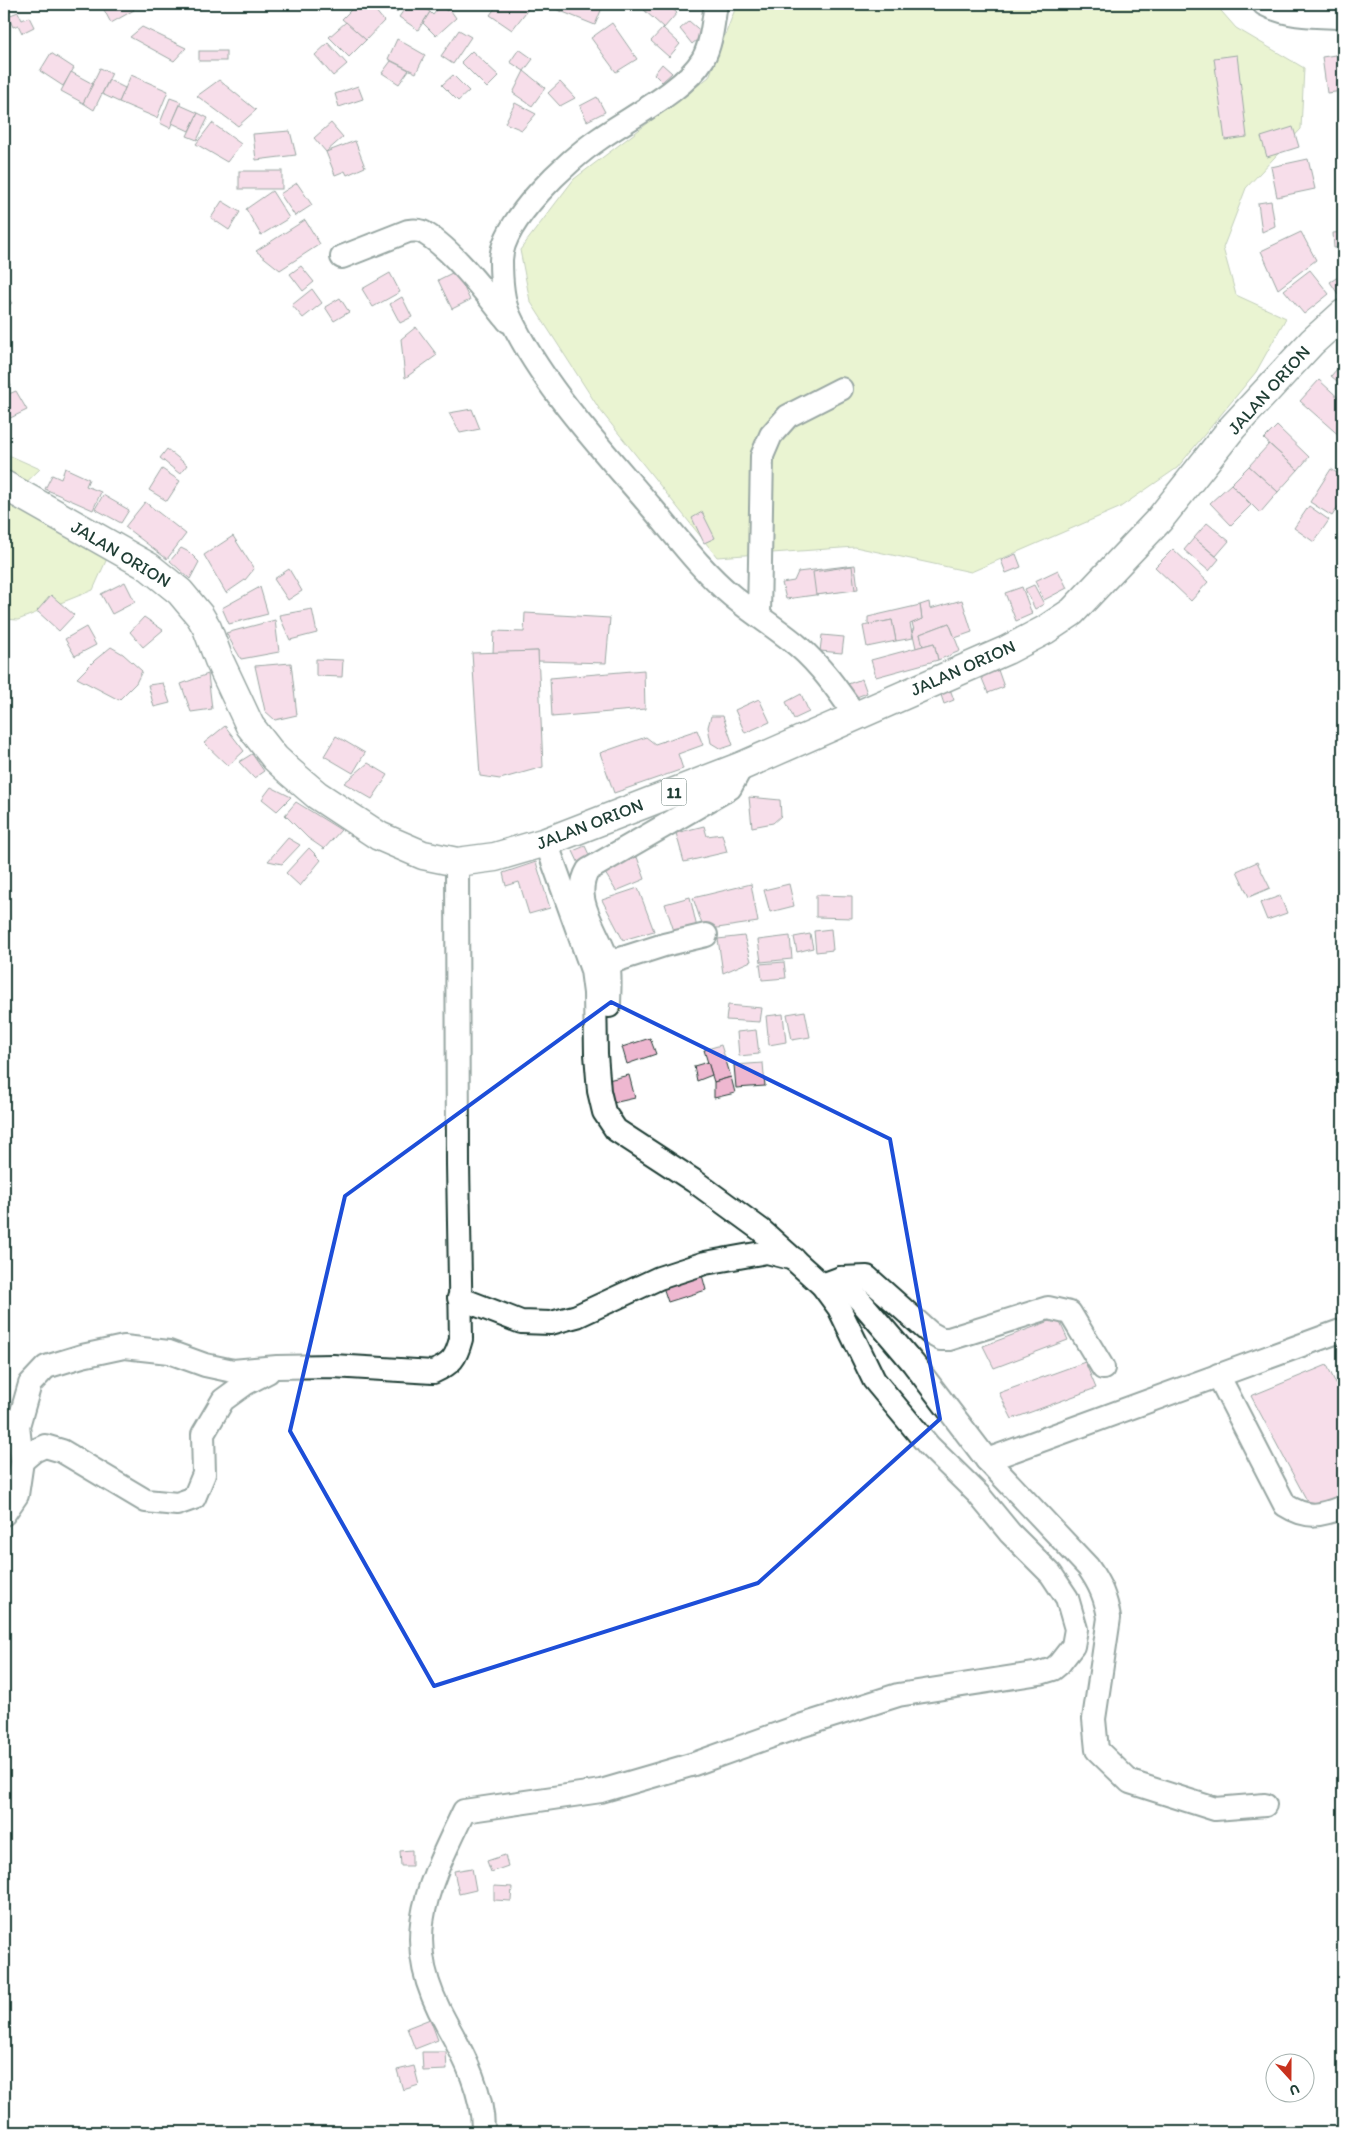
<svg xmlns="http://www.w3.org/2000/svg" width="1347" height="2136" viewBox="0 0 1347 2136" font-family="Itim,sans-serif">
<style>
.green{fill:#d1e79c;stroke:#789268}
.building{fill:#eeb7d0;stroke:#1f3d34}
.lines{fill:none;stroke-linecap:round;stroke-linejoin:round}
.minor-casing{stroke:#1f3d34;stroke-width:26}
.highway-casing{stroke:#1f3d34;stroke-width:31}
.minor{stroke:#fff;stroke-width:22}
.highway{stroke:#fff;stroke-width:28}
.marked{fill:none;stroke:#1d4ed8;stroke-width:4;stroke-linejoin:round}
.labels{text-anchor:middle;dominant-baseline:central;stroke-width:4.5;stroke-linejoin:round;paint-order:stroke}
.shield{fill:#fff;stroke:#627771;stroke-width:1}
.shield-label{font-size:16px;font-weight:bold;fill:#1f3d34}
.street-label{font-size:18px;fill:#1f3d34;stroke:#fff}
</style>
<rect width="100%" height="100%" fill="#fff"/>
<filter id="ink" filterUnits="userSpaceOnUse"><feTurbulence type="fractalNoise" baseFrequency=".02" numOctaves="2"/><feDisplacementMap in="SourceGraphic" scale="10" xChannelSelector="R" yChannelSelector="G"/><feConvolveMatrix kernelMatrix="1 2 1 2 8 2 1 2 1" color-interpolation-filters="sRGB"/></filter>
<g filter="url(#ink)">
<g class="green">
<polygon points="737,4 1215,4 1236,28 1304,68 1301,129 1246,188 1223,248 1236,295 1286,318 1256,372 1177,468 1119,508 971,572 855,547 717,557 600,410 530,301 520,250 574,179 709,77"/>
<polygon points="4,453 40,469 12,496 109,554 93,590 18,620 4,619"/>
</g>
<g class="building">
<polygon points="101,4 131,4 134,10 111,23"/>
<polygon points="357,4 370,4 384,21 366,40 342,19"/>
<polygon points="383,4 402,4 397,12"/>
<polygon points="408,4 418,4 430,12 418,30 399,17"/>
<polygon points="438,4 452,4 447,11"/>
<polygon points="498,4 523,4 529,8 512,30 490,15"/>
<polygon points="543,4 591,4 602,8 595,25"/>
<polygon points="650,4 667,4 677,13 664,28 644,10"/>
<polygon points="440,6 447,11 449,8 456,18 436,36 423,23 430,12 433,15"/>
<polygon points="18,12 22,20 29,17 34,27 22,33 18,25 13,27 8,16"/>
<polygon points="689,21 704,34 692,44 680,29"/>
<polygon points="346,22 366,40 349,57 329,37"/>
<polygon points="612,23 637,59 616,72 591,38"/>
<polygon points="142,27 186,48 174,61 130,37"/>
<polygon points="663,28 680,44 669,57 651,41"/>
<polygon points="459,30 471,37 453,64 441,56"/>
<polygon points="397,39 425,55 416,73 388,59"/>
<polygon points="328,43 347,64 333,76 315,55"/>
<polygon points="519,49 533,59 524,71 510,62"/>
<rect x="199" y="51" width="27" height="10"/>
<polygon points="472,51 499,76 487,88 461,62"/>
<polygon points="51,53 74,68 63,86 40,71"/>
<polygon points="1342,54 1343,91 1327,93 1322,57"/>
<polygon points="1237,55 1247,137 1225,140 1214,58"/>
<polygon points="391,61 409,70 399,84 382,73"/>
<polygon points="662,64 672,73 662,82 654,74"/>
<polygon points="100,68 112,73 94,110 83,103"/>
<polygon points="524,71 545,88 532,106 513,93"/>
<polygon points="71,72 93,84 83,103 61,91"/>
<polygon points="131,75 168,91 157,118 119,102"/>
<polygon points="453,75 469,91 458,101 442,85"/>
<polygon points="109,80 125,88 119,102 102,94"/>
<polygon points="219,80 256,110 238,126 197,96"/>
<polygon points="560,82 575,98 560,106 548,93"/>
<polygon points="358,86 363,99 339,107 335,94"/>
<polygon points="597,97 605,112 587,121 580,106"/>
<polygon points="170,98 181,102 170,128 160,123"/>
<polygon points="515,103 536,114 522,130 505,123"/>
<polygon points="180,105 198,113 189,131 172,123"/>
<polygon points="198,113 208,118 197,140 187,136"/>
<polygon points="212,123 241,144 227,162 196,144"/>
<polygon points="331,123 343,137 326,152 314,138"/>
<polygon points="1293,127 1299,147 1267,157 1261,137"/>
<polygon points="290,131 296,155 256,160 253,134"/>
<polygon points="355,141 365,167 347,175 345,171 335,175 326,152"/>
<polygon points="1308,159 1315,189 1277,197 1271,167"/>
<rect x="239" y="171" width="43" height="18"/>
<polygon points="297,183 312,205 295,216 280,194"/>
<polygon points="272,191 289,218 261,235 246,209"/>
<polygon points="222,201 240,212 229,230 211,218"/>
<polygon points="1271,201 1275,226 1262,232 1258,203"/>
<polygon points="305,220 320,244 280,270 256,251"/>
<polygon points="1301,232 1316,260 1278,289 1261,251"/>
<polygon points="1343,232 1343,247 1334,248 1333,233"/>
<polygon points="301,266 314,282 303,291 290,274"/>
<polygon points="1310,270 1329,294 1304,314 1284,290"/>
<polygon points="456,271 470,300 452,309 438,280"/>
<polygon points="390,273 400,292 373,307 362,289"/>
<polygon points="1343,274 1343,291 1338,294 1330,282"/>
<polygon points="312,289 322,303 303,318 292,305"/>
<polygon points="4,294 12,303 4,310"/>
<polygon points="402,297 412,317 400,323 390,304"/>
<polygon points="340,298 349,312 334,321 325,307"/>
<polygon points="416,327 437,355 405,378 401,339"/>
<polygon points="4,362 11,386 4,388"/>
<polygon points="1342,363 1343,364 1343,386 1331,376"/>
<polygon points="1319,380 1343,402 1343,436 1342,438 1300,401"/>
<polygon points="16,391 27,410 4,421 4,396"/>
<polygon points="472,409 480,429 460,433 449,413"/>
<polygon points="1277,426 1309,457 1298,470 1264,439"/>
<polygon points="1269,444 1298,470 1278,492 1249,466"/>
<polygon points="167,449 187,465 180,474 160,458"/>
<polygon points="1249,466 1278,492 1260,513 1231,484"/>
<polygon points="65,468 89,479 86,486 101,492 93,510 45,489 52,475 61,479"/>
<polygon points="162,469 180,481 167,501 149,490"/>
<polygon points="1331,469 1343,477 1343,499 1332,516 1310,502"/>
<polygon points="1231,484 1251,505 1231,525 1210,503"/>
<polygon points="103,495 129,510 121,523 95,509"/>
<polygon points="145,502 186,534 167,559 125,527"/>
<polygon points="1309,506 1329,520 1314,542 1294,528"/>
<polygon points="702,512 715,538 704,543 692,518"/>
<polygon points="1207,523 1229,541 1216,556 1194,538"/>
<polygon points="233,536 254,569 245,580 226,593 204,555"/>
<polygon points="1194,538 1219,559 1209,571 1184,550"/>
<polygon points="181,548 189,552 199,562 190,579 170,561"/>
<polygon points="1173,549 1208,582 1191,601 1155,567"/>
<polygon points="1016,554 1021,567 1006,573 1001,560"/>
<polygon points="855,565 858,589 786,599 782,583 794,581 798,572"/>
<polygon points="852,566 855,590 816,595 813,572"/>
<polygon points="289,569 302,591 288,600 274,579"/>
<polygon points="1058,570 1067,588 1044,600 1035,581"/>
<polygon points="125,582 135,602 112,614 101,594"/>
<polygon points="1034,585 1044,604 1035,609 1025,589"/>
<polygon points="260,587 268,614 229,624 222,608"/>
<polygon points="1022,587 1032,614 1016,621 1005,593"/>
<polygon points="51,595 74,615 59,631 37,611"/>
<polygon points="962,600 972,632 955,638 949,623 920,634 923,646 916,648 912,630 914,630 912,623 922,619 920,605 929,602 930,609"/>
<polygon points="920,605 922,619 910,624 913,638 896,641 892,620 868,625 868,617"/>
<polygon points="312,609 317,633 290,640 279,615"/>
<polygon points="525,613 610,618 606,663 538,661 538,651 493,653 494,631 524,632"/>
<polygon points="144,617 163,630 143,647 130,632"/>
<polygon points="275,620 279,652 241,659 226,633"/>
<polygon points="892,620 896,641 867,647 863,626"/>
<polygon points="949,623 960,651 938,660 934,643 923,646 920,634"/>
<polygon points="86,627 96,645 75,656 65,639"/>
<polygon points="822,635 844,637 842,653 820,651"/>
<polygon points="934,643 938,660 876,677 871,660"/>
<polygon points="111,647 123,654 142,671 136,683 119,700 77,678 95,660"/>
<polygon points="538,651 543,767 500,779 480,776 472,653"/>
<polygon points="316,659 343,660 342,677 316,676"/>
<polygon points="291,663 297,715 275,720 265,711 255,666"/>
<polygon points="644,670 645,709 552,717 550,678"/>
<polygon points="998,670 1004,687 988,693 981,676"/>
<polygon points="208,674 212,709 191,712 181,684"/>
<polygon points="862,679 867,693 854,698 848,684"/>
<polygon points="163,683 170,703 154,707 148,685"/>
<polygon points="950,689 954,700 944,704 940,692"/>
<polygon points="801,694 809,712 794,719 786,702"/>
<polygon points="759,699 770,722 745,733 735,710"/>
<polygon points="711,716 723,716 733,745 721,749 711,743 708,727"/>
<polygon points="225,726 244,751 228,766 204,743"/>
<polygon points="697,730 703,745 678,754 683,769 614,793 600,753 646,737 655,744"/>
<polygon points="336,736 365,753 353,773 324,756"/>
<polygon points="252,754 264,771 254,778 239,762"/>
<polygon points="368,763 388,775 372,799 344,783"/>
<polygon points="271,787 291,797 277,811 262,799"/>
<polygon points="749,797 780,800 781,816 773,823 752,827"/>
<polygon points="296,802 341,830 324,849 308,838 285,815"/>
<polygon points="704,826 707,836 722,834 727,852 684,862 676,833"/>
<polygon points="288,838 300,845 282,864 268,861"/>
<polygon points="585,846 592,861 580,866 573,851"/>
<polygon points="309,848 321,860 300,886 286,873"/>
<polygon points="637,857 645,879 616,891 602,868"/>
<polygon points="536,862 550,908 529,914 519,882 506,886 503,873"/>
<polygon points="1257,862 1270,888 1249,897 1237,871"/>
<polygon points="751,884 758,922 704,930 693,898"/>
<polygon points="789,884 794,906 770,912 764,890"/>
<polygon points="638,888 654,931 623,940 602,900"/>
<polygon points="816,895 852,896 852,918 816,917"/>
<polygon points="1280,896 1287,913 1267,920 1260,903"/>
<polygon points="690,897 697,928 675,934 665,904"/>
<polygon points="831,929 833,950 816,952 814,931"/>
<polygon points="810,934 813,948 797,952 794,937"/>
<polygon points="744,936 751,961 723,973 718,939"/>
<polygon points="790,936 792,959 761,962 758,940"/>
<polygon points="784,962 786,978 762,980 760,964"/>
<polygon points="728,1005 762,1008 760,1022 726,1020"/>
<polygon points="805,1011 810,1037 792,1040 787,1014"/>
<polygon points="783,1014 786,1042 769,1045 766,1016"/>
<polygon points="756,1030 759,1054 739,1056 737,1032"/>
<polygon points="650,1038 656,1054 627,1064 622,1047"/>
<polygon points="721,1045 731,1077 714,1082 704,1050"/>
<polygon points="708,1062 712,1075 697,1081 694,1066"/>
<polygon points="763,1063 765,1086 736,1088 734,1065"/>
<polygon points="629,1075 635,1098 613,1103 608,1080"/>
<polygon points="731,1077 735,1093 714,1098 714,1082"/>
<polygon points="702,1275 706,1290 668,1302 663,1287"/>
<polygon points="1058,1318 1068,1340 994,1368 983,1346"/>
<polygon points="1085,1362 1096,1388 1012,1419 999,1393"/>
<polygon points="1327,1365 1337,1386 1343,1383 1343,1498 1312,1510 1251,1396"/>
<polygon points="412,1850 412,1866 401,1866 400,1851"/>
<polygon points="505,1855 508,1866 491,1872 487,1861"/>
<polygon points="472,1868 476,1890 459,1894 454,1871"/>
<polygon points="494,1886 512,1887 511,1901 494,1900"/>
<polygon points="430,2019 438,2040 415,2049 407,2028"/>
<polygon points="422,2052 446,2052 447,2070 423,2071"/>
<polygon points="414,2066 419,2085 403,2090 397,2070"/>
</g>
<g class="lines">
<defs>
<g id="minor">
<path d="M716 4C713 21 712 43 703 59 684 91 630 117 599 139 568 160 502 221 501 260 501 278 502 299 509 315 541 385 603 450 652 508 677 537 701 570 731 595 752 613 777 628 798 646 821 666 838 690 855 715"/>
<path d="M1264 4C1288 17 1316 16 1343 17"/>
<path d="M342 257 408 231C414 230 421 230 426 234 454 251 487 295 508 321"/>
<polyline points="759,615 762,456 771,435 788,416 841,389"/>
<polyline points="608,963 664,945 706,935"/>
<path d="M609 1006C609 992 611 976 608 962 600 933 570 900 588 870L730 788 742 766"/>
<polyline points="841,1278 867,1277 930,1333 941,1339 949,1339 1048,1308 1070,1313 1103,1368"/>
<path d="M822 1285 841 1278 913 1363 987 1460 1088 1567C1100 1584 1106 1598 1109 1618L1094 1719 1097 1750 1130 1782 1215 1809 1265 1805"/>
<polyline points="459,1298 521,1322 551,1323 577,1316 659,1278 705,1263 767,1252 794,1259"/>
<path d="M1218 1375 1285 1505C1307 1519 1320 1516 1343 1507"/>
<polyline points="987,1460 1343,1330"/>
<polyline points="22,1461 34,1451 45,1446 62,1451 146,1501 177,1504 194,1498 204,1474 203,1434 223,1400 245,1384 268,1372"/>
<path d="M4 1514 17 1495 22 1461 18 1426 30 1384 46 1367 82 1356 124 1347 169 1352 205 1365 233 1371 277 1367 333 1366 433 1372C452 1364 456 1358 461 1339L458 1164 457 862"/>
<path d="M483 2132C484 2095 465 2057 447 2025 399 1940 425 1892 464 1811L601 1791 694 1764 800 1726 898 1695 1040 1673 1053 1669 1059 1664 1073 1646 1076 1629 1067 1598 1051 1574 1010 1533 978 1494 929 1446 874 1380 839 1308 822 1285 761 1230 694 1181 616 1130 604 1112 599 1091 596 1054 595 993 592 970 546 842"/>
</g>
<polyline id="highway" points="4,485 149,567 180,592 200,616 207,628 219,660 250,726 275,758 290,772 317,795 379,836 423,855 457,862 495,857 546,842 742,766 1007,650 1045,630 1072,612 1159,520 1232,428 1312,342 1343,314"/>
</defs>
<use href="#minor" class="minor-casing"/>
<use href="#highway" class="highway-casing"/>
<use href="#minor" class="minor"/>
<use href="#highway" class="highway"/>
</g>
</g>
<path d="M0 0H1347V2136H0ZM611 1002 890 1139 940 1419 758 1583 434 1686 290 1431 345 1196Z" fill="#fff" fill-opacity=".55" fill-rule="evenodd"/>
<path class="marked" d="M611 1002 890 1139 940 1419 758 1583 434 1686 290 1431 345 1196Z"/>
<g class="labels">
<rect class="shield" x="661.5" y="778.5" width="25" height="27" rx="4"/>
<g class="shield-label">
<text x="674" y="792">11</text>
</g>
<g class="street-label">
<text transform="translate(1269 390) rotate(-48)">JALAN ORION</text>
<text transform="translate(121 554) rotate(31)">JALAN ORION</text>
<text transform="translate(963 668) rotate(-24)">JALAN ORION</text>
<text transform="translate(590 824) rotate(-21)">JALAN ORION</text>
</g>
</g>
<rect width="1347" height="2136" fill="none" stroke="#fff" stroke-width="20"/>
<rect x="10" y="10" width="1327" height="2116" fill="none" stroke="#1f3d34" stroke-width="2" filter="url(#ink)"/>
<g transform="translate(1290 2078) rotate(159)"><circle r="24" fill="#ffffff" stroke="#a5b1ae"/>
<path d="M0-4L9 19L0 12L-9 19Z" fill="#c8321e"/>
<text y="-8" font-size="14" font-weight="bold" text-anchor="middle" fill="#1f3d34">U</text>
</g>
</svg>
